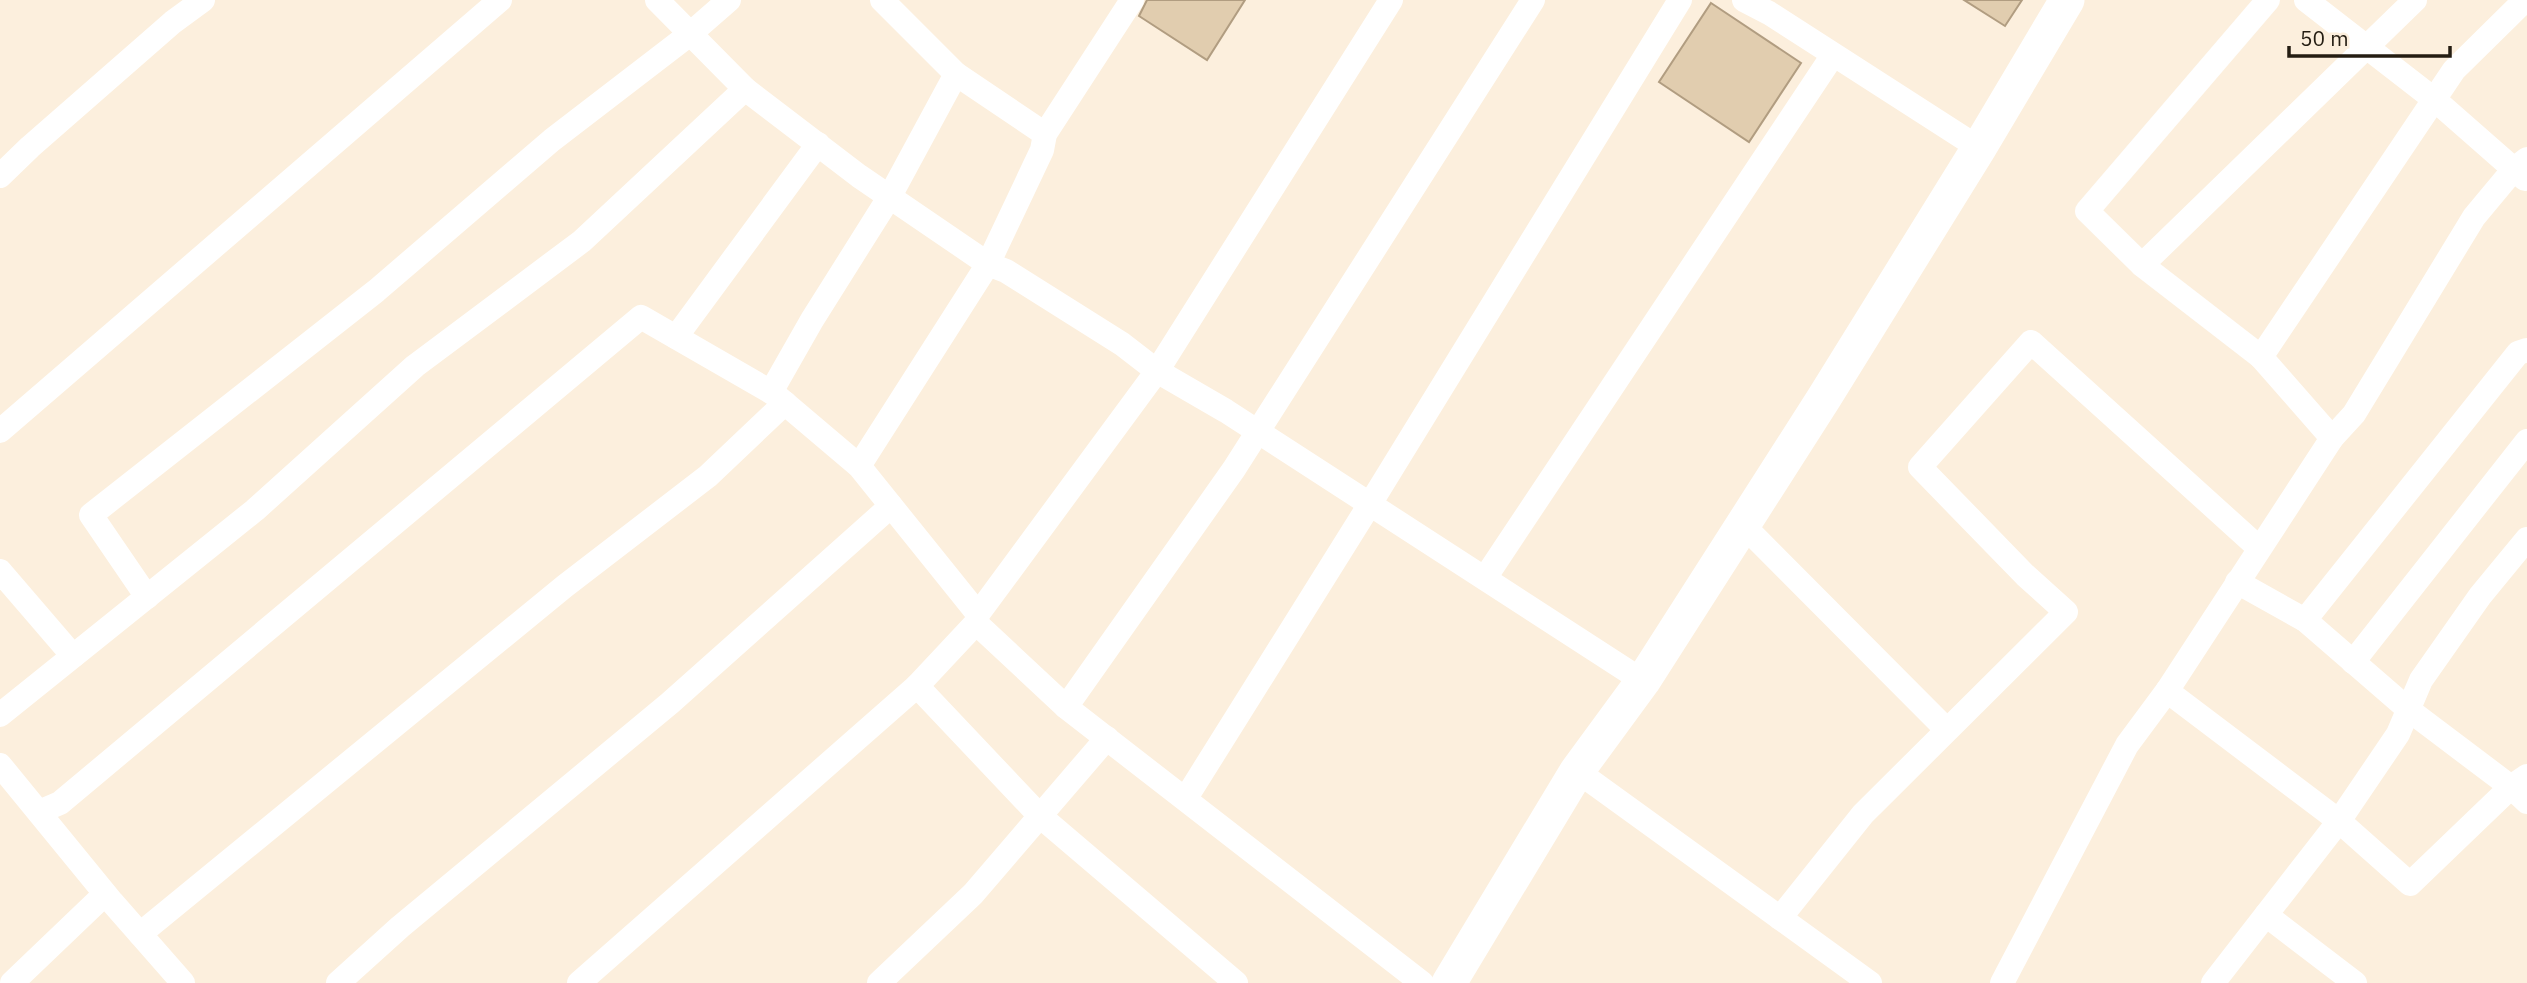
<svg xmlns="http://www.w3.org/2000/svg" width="2527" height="983" viewBox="0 0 2527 983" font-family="'IBM Plex Sans',sans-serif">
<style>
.building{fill:#e1cdaf;stroke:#b19d81;stroke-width:2}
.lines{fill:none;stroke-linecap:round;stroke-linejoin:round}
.street{stroke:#fff;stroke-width:24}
.secondary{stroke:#fff;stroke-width:35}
</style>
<rect width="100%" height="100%" fill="#fcefdd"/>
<g class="building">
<polygon points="1147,0 1245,0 1207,60 1139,16"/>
<polygon points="1964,0 2022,0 2005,26"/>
<polygon points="1711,3 1801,63 1749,142 1659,82"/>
</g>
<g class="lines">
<g class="street">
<polyline points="657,0 745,89 859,176 988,264 1006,271 1122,344 1157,371 1226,411 1643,681"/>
<polyline points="882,0 956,74 1045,134"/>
<polyline points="1744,0 1769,13 1979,148"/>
<polyline points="2306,0 2435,100 2525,179"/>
<polyline points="0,176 30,147 173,22 203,0"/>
<polyline points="2142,265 2415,0"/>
<polyline points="676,337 818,144"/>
<polyline points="2261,357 2142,265 2087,211 2268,0"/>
<polyline points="774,394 859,466 978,614"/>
<polyline points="0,431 500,0"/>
<polyline points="2332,438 2261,357 2454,70 2525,0"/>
<polyline points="859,466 988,264 1042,150 1045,134 1132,0"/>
<polyline points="1743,525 1946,729"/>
<polyline points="2527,539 2480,596 2421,680 2398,734 2339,821 2410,884 2511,787 2527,776"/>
<polyline points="0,571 73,656"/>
<polyline points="1485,578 1833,55"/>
<polyline points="2237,582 2305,620 2409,710 2511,787 2527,802"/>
<polyline points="147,597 91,515 376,291 552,140 690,34 729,0"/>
<polyline points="2305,620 2518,353 2527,350"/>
<polyline points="976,623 1066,707 1422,983"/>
<polyline points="2353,662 2527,441"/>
<polyline points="917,686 1040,816 1236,983"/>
<polyline points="2167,691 2339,821 2213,983"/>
<polyline points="1066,707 1234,469 1533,0"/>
<polyline points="0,715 255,510 415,366 582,241 745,89"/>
<polyline points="0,765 112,902 183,983"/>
<polyline points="1577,771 1870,983"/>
<polyline points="1186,798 1370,504 1680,0"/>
<polyline points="39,812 60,803 641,317 771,392 812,320 890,196 956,74"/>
<polyline points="2266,915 2355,983"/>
<polyline points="1780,918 1863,814 2066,612 2025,575 1920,467 2031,342 2259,548"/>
<polyline points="140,934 565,586 708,476 785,403"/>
<polyline points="12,983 105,894"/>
<polyline points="338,983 400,927 670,703 891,506"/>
<polyline points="579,983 917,686 976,623 978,614 1157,371 1391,0"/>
<polyline points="879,983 973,894 1107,738"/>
<polyline points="2002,983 2127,745 2167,691 2332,438 2354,414 2474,217 2514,169 2527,159"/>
</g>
<polyline class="secondary" points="1449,983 1577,771 1643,681 1824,398 1979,148 2067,0"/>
</g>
<path d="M2289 46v10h161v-10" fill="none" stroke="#241d12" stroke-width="3.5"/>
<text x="2300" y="46" font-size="21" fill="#241d12" stroke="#fcefdd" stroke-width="5" paint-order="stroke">50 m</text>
</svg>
